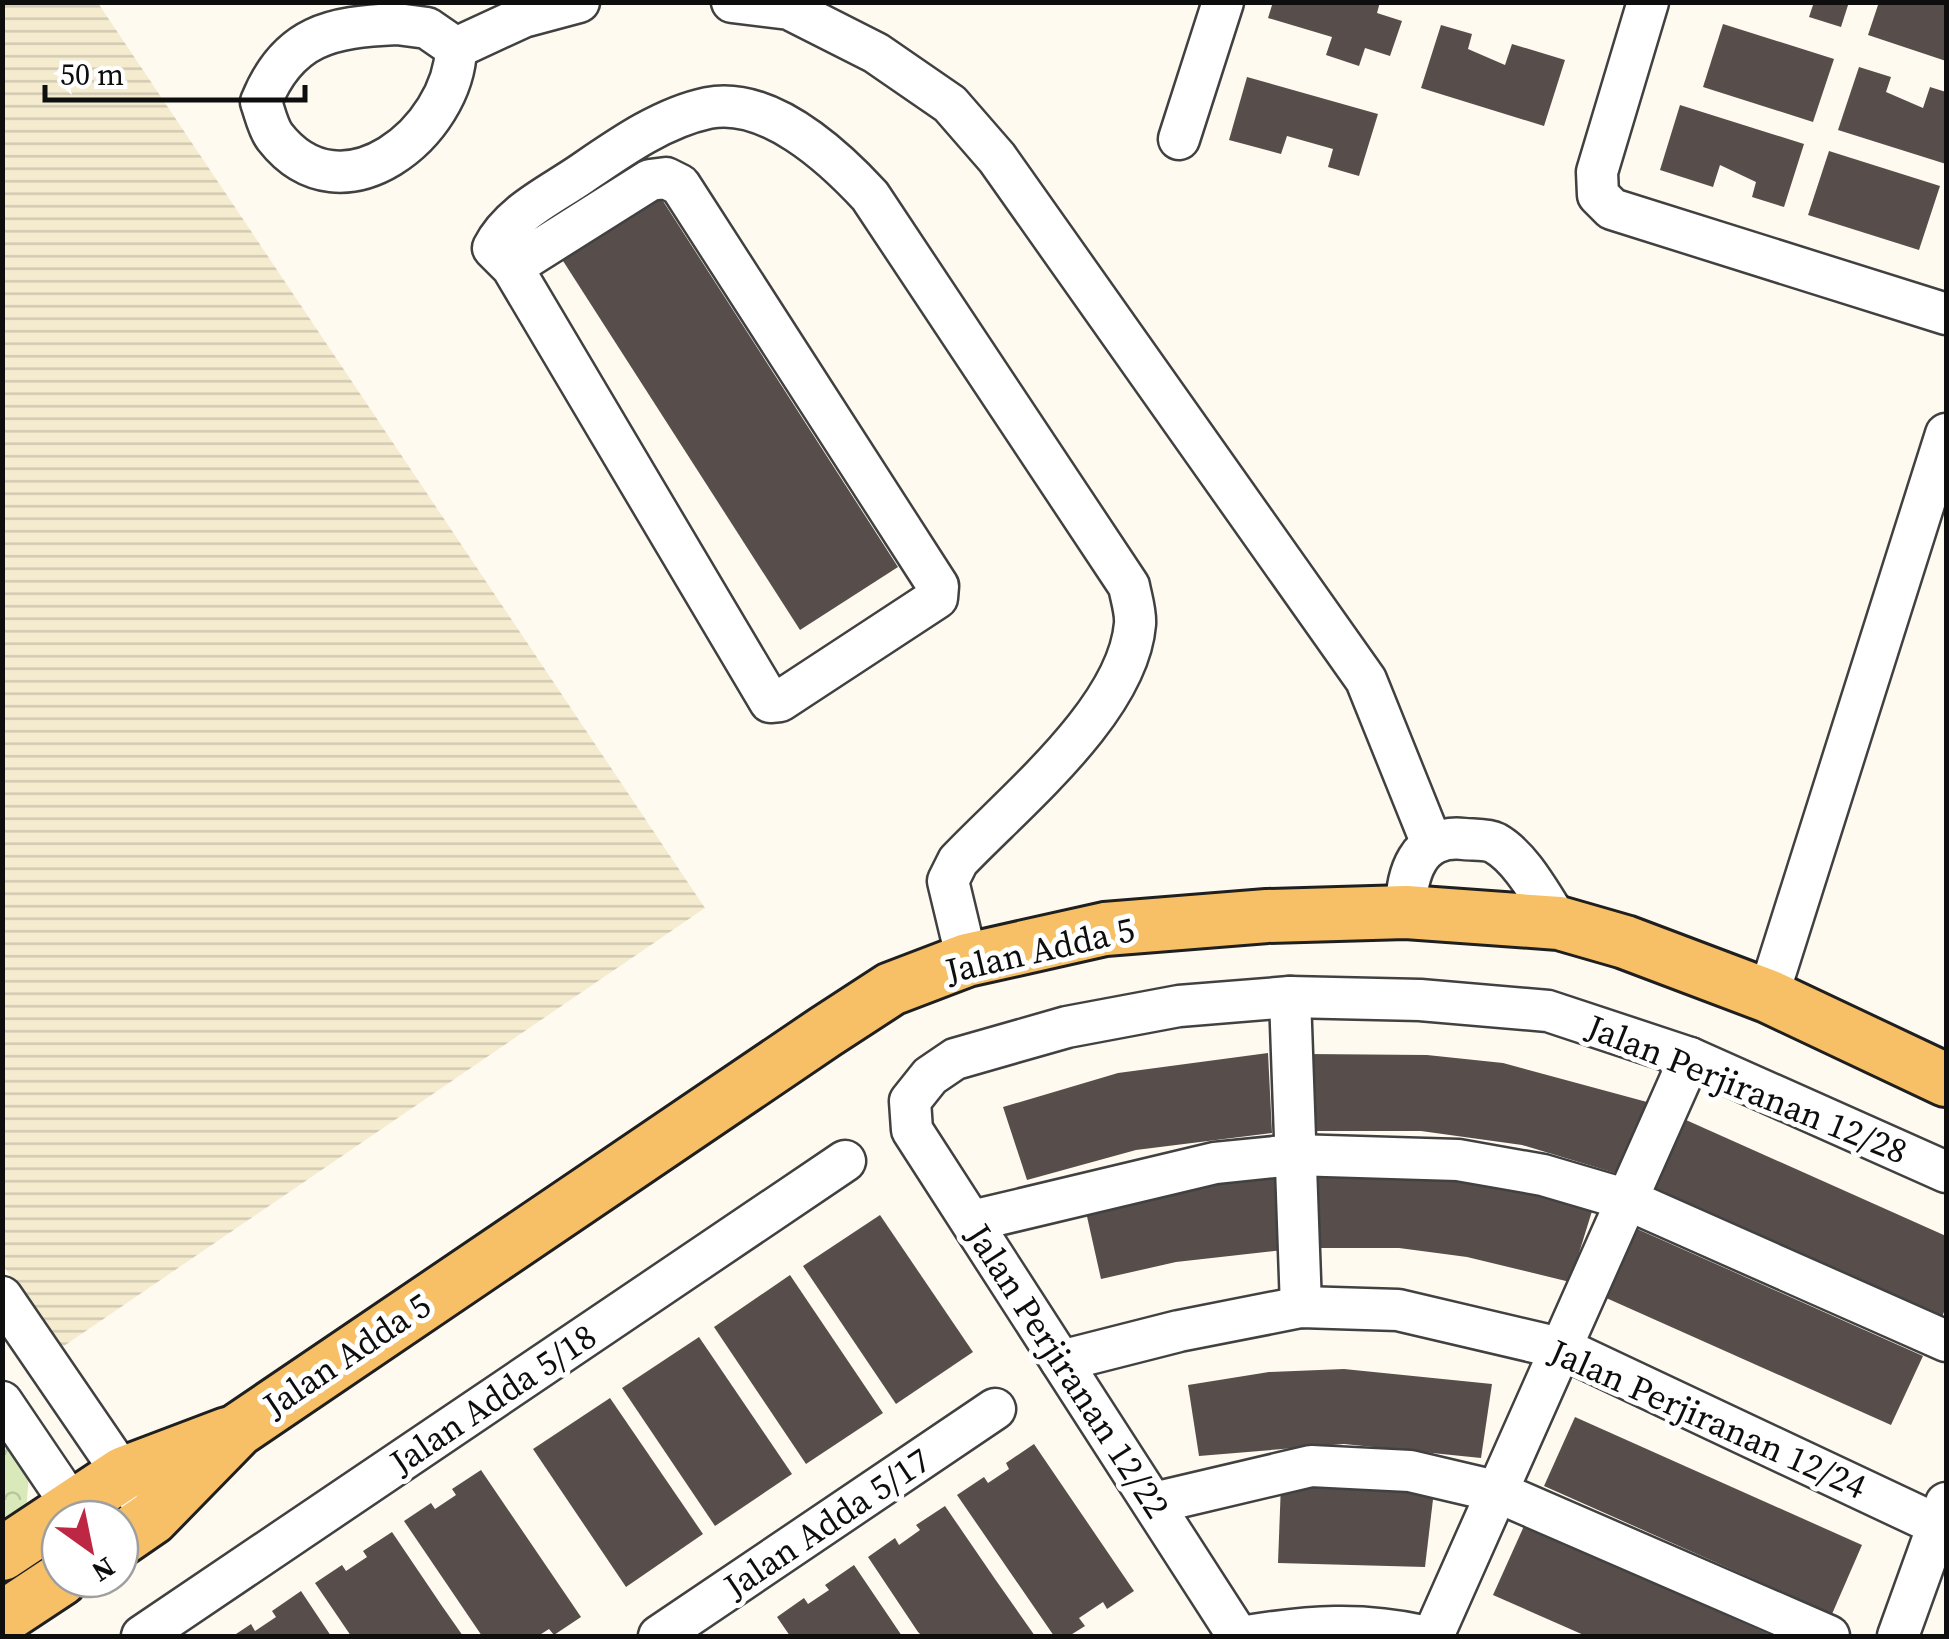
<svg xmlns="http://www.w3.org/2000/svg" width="1949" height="1639" viewBox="0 0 1949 1639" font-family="'Source Serif 4',serif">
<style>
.farmland{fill:url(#farmland-rules)}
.park{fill:url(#park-crowns)}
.building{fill:#574e4b}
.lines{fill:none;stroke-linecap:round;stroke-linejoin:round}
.minor-casing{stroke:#414141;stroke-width:45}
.major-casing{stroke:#1f1f1f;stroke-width:58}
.minor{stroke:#fff;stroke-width:40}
.major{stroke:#f7c067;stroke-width:52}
.labels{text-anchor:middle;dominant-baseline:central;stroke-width:10;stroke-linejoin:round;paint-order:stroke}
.street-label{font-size:35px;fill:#0e0e0e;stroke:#fff}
</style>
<defs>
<pattern id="farmland-rules" width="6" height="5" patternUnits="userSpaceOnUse" patternTransform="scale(2.5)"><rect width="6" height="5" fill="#f5ecd0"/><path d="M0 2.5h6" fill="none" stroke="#d1c9b1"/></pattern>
<pattern id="park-crowns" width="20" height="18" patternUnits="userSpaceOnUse" patternTransform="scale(2.5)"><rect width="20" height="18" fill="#d9e9b9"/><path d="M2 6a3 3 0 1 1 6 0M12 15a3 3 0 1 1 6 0" fill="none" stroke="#b9c79e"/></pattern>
</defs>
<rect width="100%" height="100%" fill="#fffaf0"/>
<polygon class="farmland" points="2,3 98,3 705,908 61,1348 2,1264"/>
<polygon class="park" points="2,1435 29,1473 25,1526 2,1541"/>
<g class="building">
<polygon points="1273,2 1380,2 1377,13 1402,21 1390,56 1365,48 1359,66 1326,55 1332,37 1268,18"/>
<polygon points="1814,2 1849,2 1841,27 1809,17"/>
<polygon points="1879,2 1946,2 1946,61 1868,35"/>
<polygon points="1723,24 1834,59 1813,122 1703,87"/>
<polygon points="1441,25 1472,34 1468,49 1505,65 1512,44 1565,60 1544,126 1421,88"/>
<polygon points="1859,67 1891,77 1886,92 1923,108 1930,87 1946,92 1946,164 1838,130"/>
<polygon points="1247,77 1378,114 1359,176 1328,167 1333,149 1287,136 1281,154 1229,140"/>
<polygon points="1680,105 1804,144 1784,207 1752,197 1756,182 1720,165 1713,187 1660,170"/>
<polygon points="1829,151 1940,186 1919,250 1808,215"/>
<polygon points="654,187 898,567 800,630 556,250"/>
<polygon points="1268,1053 1272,1133 1136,1150 1027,1180 1003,1107 1118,1073"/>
<polygon points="1307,1054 1427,1055 1503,1063 1647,1102 1625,1176 1522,1145 1421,1131 1310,1131"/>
<polygon points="1686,1120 1946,1236 1946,1307 1942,1317 1654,1189"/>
<polygon points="1314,1170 1404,1173 1523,1189 1593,1208 1570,1282 1467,1257 1399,1248 1317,1248"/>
<polygon points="1278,1171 1283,1250 1176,1262 1101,1279 1084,1203"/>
<polygon points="880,1215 973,1352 896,1404 803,1266"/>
<polygon points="1635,1228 1923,1356 1891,1425 1604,1297"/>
<polygon points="790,1275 883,1413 806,1464 714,1327"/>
<polygon points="699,1337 792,1474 715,1526 622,1388"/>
<polygon points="1344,1369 1492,1384 1481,1458 1344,1444 1199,1456 1188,1385 1269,1372"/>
<polygon points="610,1398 703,1534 626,1587 533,1449"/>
<polygon points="1575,1417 1862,1545 1832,1614 1544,1486"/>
<polygon points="1034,1444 1134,1591 1107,1609 1103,1602 1079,1618 1085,1626 1069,1636 1054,1636 957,1495 984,1477 988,1483 1009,1469 1006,1463"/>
<polygon points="481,1470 581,1617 554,1635 549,1629 538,1636 482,1636 404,1521 431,1503 435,1509 456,1495 452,1489"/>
<polygon points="1281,1484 1434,1491 1425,1567 1278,1563"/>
<polygon points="945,1506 995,1579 1035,1636 922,1636 918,1632 868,1557 895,1538 899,1545 920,1530 916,1525"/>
<polygon points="1524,1526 1556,1540 1773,1636 1586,1636 1493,1595"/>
<polygon points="392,1532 442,1606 463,1636 351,1636 315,1583 342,1565 346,1571 367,1557 363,1551"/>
<polygon points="854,1565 902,1636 790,1636 777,1617 804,1598 808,1604 829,1590 825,1585"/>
<polygon points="301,1591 331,1636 233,1636 251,1624 255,1631 276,1617 272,1611"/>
</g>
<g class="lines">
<defs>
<g id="minor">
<polyline points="732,2 789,9 876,53 950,104 997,158 1366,680 1432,844"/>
<polyline points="1648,2 1597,172 1598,195 1612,209 1946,314"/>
<path d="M397 24 427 28 456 48C454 132 342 223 275 137 268 128 265 113 261 102 288 35 331 27 397 24Z"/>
<polyline points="456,48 523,17 579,2"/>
<polyline points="1179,139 1223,2"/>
<path d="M512 267 650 180 666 178 680 185 938 586 937 598 780 701 770 702 512 267 493 248C510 214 549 196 580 175 618 149 661 118 708 108 768 96 833 156 870 196L1129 586C1131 597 1136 612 1135 624 1128 710 1015 801 958 861L948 881 967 960"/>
<path d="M1406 912C1406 875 1417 834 1464 839 1473 840 1487 839 1495 843 1522 858 1542 898 1559 923"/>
<polyline points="1768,996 1946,434"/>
<polyline points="1290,997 1301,1307"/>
<polyline points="972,1221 1215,1163 1294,1155 1458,1160 1543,1175 1628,1200 1946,1341"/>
<polyline points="2,1297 138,1496"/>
<polyline points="1061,1361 1179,1331 1301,1307 1398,1310 1564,1349 1946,1529"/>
<polyline points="2,1402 81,1519"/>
<polyline points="1154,1503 1311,1466 1410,1471 1495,1491 1829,1636"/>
<polyline points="142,1636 845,1161"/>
<polyline points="659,1636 995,1409"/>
<polyline points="1238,1636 912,1130 910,1101 930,1076 955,1059 1067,1027 1179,1006 1290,997 1420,1000 1548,1011 1690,1058 1946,1172"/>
<path d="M1247 1636C1309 1626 1361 1622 1423 1636"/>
<polyline points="1433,1636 1690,1058"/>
<polyline points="1898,1636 1946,1503"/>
</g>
<g id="major">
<polyline points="120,1540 152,1518 238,1430 825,1032 891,989 967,960 1105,929 1267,916 1406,912 1559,923 1625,942 1768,996 1946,1080"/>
<polyline points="2,1554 124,1473 227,1434"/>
<polyline points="2,1618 61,1579"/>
</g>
</defs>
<use href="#minor" class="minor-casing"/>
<use href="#major" class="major-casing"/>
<use href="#minor" class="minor"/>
<use href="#major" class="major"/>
</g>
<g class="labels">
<g class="street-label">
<text transform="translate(1040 950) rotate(-13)">Jalan Adda 5</text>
<text transform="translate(1747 1089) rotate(22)">Jalan Perjiranan 12/28</text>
<text transform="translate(347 1355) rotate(-34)">Jalan Adda 5</text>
<text transform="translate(1068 1371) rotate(57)">Jalan Perjiranan 12/22</text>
<text transform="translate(493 1399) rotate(-34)">Jalan Adda 5/18</text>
<text transform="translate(1708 1419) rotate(24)">Jalan Perjiranan 12/24</text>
<text transform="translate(827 1523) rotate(-34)">Jalan Adda 5/17</text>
</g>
</g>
<rect width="1949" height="1639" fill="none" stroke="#0e0e0e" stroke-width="10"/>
<g transform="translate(90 1549) rotate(147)"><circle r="48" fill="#ffffff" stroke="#9f9f9f" stroke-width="2.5"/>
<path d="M0-8L18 38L0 25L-18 38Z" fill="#be2743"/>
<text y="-15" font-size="28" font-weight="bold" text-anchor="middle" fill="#0e0e0e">N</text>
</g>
<path d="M45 85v15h260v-15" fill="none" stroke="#0e0e0e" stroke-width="5"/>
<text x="60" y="85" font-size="30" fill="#0e0e0e" stroke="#ffffff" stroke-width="8" paint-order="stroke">50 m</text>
</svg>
